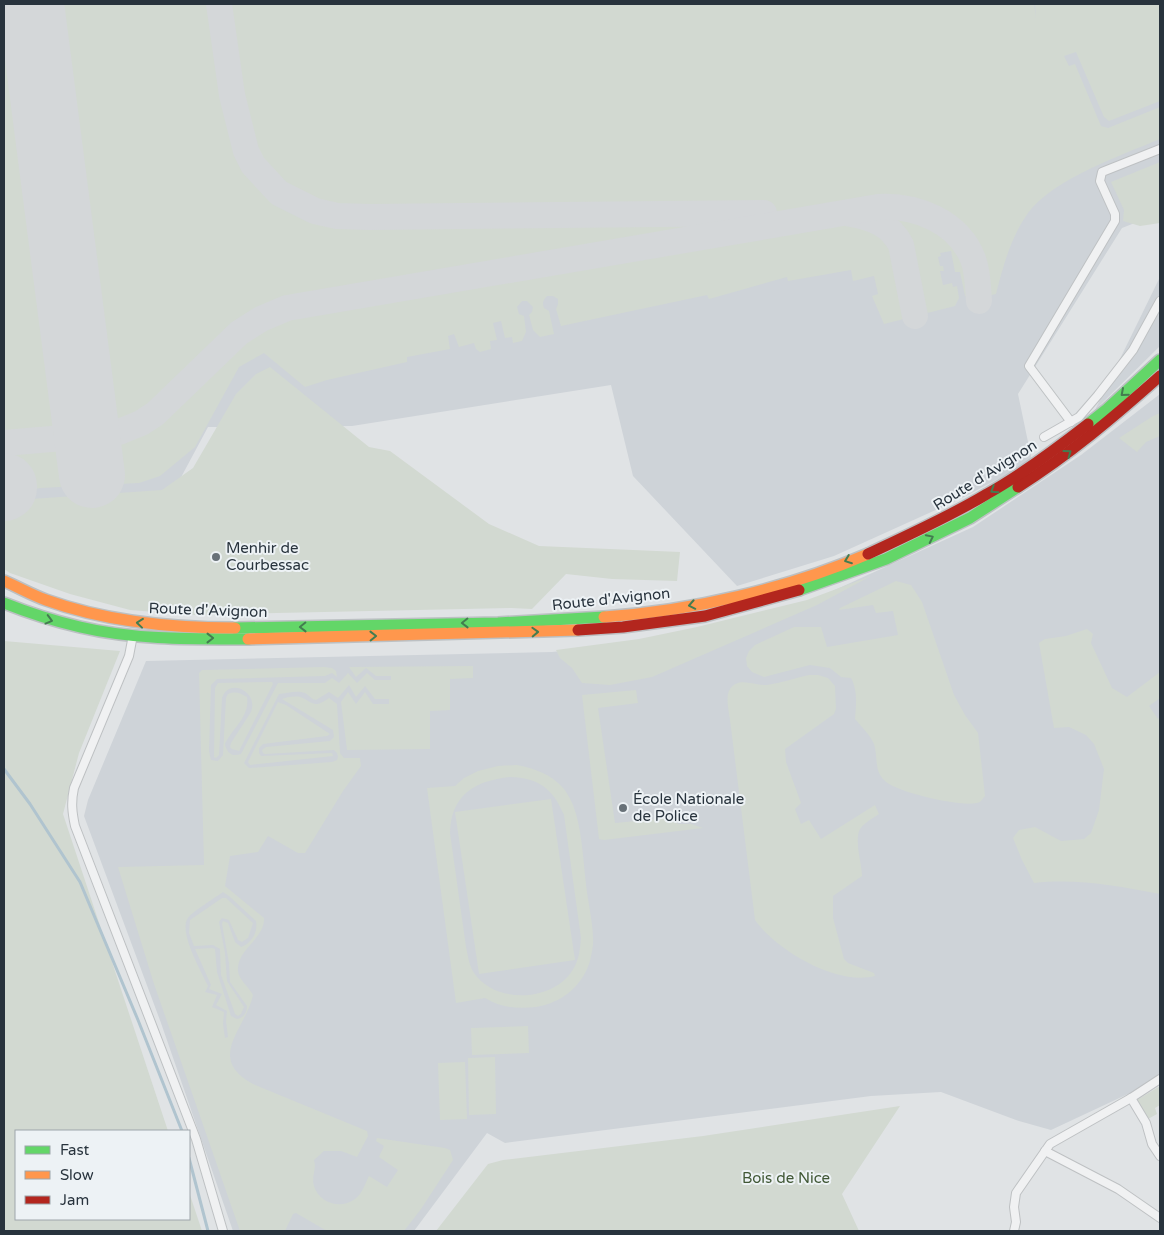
<svg xmlns="http://www.w3.org/2000/svg" width="1164" height="1235" viewBox="0 0 1164 1235" font-family="'Varela Round',sans-serif">
<style>
.built{fill:#ced3d8}
.green{fill:#d2d9d1;fill-rule:evenodd}
.lines{fill:none;stroke-linecap:round;stroke-linejoin:round}
.stream{stroke:#b0c4cf;stroke-width:3}
.taxiway{stroke:#d4d7d9;stroke-width:26}
.runway{stroke:#d4d7d9;stroke-width:66}
.street-casing{stroke:#bec1c3;stroke-width:10}
.fast-casing{stroke:#bcc0c3;stroke-width:14}
.slow-casing{stroke:#bcc0c3;stroke-width:14}
.jam-casing{stroke:#bcc0c3;stroke-width:14}
.street{stroke:#f0f1f2;stroke-width:8}
.fast{stroke:#63d668;stroke-width:11}
.slow{stroke:#ff974d;stroke-width:11}
.jam{stroke:#b3261e;stroke-width:11}
.oneway{stroke:#437c50}
.poi-dot{fill:#687178;stroke:#edf2f5;stroke-width:2}
.labels{text-anchor:middle;dominant-baseline:central;stroke-width:4;stroke-linejoin:round;paint-order:stroke}
.street-label{font-size:15px;fill:#28333d;stroke:#edf2f5}
.poi-label{font-size:15px;fill:#28333d;stroke:#edf2f5;text-anchor:start}
.park-label{font-size:15px;fill:#415836;stroke:#edf2f5}
</style>
<rect width="100%" height="100%" fill="#e0e3e5"/>
<g class="built">
<polygon points="4,4 1036,4 1160,5 1160,213 1122,228 1018,394 1032,461 960,499 834,556 737,586 633,476 611,385 352,426 208,427 171,496 4,504"/>
<polygon points="1160,277 1160,346 1095,410"/>
<polygon points="1160,394 1160,1079 1051,1130 1019,1121 941,1092 871,1096 505,1143 487,1133 414,1231 233,1231 161,1023 84,816 88,800 146,661 552,652 638,643 815,599 973,527 1081,455"/>
</g>
<g class="green">
<path d="M4 4H1034L1036 18 1035 4H1160V101L1109 121 1104 117 1076 52 1064 56 1069 66 1075 64 1101 126 1108 128 1160 107V139C1122 155 1053 179 1028 213 1011 237 1003 266 996 294L970 300 965 296 960 272H955L951 251 940 253 941 256 938 257 940 266H943L944 271H940L943 285 952 283 953 287 957 286 959 298 955 306 884 324 872 296 878 294 874 276 853 281 851 270 788 281 787 277 709 299 707 295 561 326 556 309 558 304V299L553 296H547C543 300 542 303 544 308L549 311 554 334 540 337 533 330 529 315 532 312 533 307 527 301H522L517 307 519 314 524 316 526 332 522 341 513 343 512 337 505 338 501 321 493 323 497 340 490 341 491 349 480 352 476 349 474 343 459 347 454 334 448 336 450 349 407 357V362L327 380 305 387 264 353 239 367 195 447 160 476 139 483 41 488 4 493Z"/>
<polygon points="1160,162 1160,223 1140,226 1123,221 1124,210 1111,182"/>
<polygon points="270,367 369,447 390,451 489,524 539,546 680,552 677,581 612,579 566,574 532,609 511,608 191,615 130,610 70,594 10,573 4,569 4,504 31,499 162,490 193,468 236,394 256,374"/>
<polygon points="1160,413 1160,436 1146,442 1137,452 1119,438 1153,416"/>
<polygon points="871,576 817,605 652,677 610,685 582,683 572,668 560,658 556,650 639,639 697,627 807,600"/>
<path d="M896 581 911 585 922 602 954 695 965 715 978 733 985 796C983 798 981 801 980 802 966 809 894 792 884 780 874 770 878 757 874 744 871 736 861 726 855 719 856 705 858 691 851 678L841 677 830 668 810 665 764 677 752 672 747 666 746 658 749 651 755 645 794 627H821L827 647 898 635 893 611 876 613 873 605 839 610 840 608Z"/>
<path d="M1087 629 1093 634 1091 643 1112 688 1127 697 1160 672V698L1149 706 1158 719 1160 717V894C1119 886 1076 878 1034 883L1022 860 1013 838 1019 830 1035 827 1061 841 1084 839 1091 833 1099 810 1104 769 1094 744 1086 735 1069 727 1054 728 1039 643 1045 639 1066 636Z"/>
<polygon points="4,641 120,651 79,753 63,814 168,1131 16,1131 16,1219 189,1219 189,1192 202,1231 4,1231"/>
<path d="M473 666V678L450 679V710L430 711V749L347 750 341 702 348 692 356 704 365 692 373 704H389V699H375L365 686 356 697 349 685 338 698 329 692 316 700C311 699 310 696 305 693 297 690 287 693 279 694L244 763 249 768 332 762 337 760 338 757 337 753 334 750 265 754 263 753 262 750 266 747 330 741 334 737 333 730 282 699C288 697 296 695 303 698 315 705 316 707 329 698L337 704 340 753 344 758H360L361 766 343 791 305 853H298L268 836 258 852 230 856 225 886 264 918C265 939 236 950 238 971 239 980 249 987 253 995 246 1029 205 1058 253 1084L367 1131 368 1136 357 1157 341 1151H324L314 1160C317 1169 311 1177 314 1186 319 1203 341 1210 355 1199 362 1194 365 1184 369 1176L387 1187 398 1170 379 1157 384 1146 376 1141 377 1138 445 1148 450 1150 453 1160 421 1209 404 1231H327L296 1213 293 1214 285 1231H240L154 984 118 867 204 865 199 673 202 670 324 667 332 668 336 671 337 677 332 673 325 676 217 679 211 685 209 751 211 760 218 761 223 755 226 698 228 694C236 691 240 693 247 697 250 717 232 728 225 744 227 754 233 757 241 754L278 683H325L332 678 339 683 348 673 357 683 367 673 375 680H391V676H376L366 668 356 677 349 667ZM223 892 229 896 256 921C258 932 252 943 241 947L235 942 228 923 223 921 222 924 229 963 230 982 247 1006C247 1012 244 1018 237 1019L231 1016 217 972 215 949 212 948 195 949 211 985 209 989 222 994 216 1005 227 1011 226 1021 228 1037 225 1038 223 1024 224 1012 212 1007 217 995 205 992 208 986C201 971 178 931 188 918 193 911 215 898 223 892Z"/>
<path d="M809 675H818L828 678 835 686 836 709 834 714 785 749 786 762 801 803 795 809 801 824 809 820 821 839 875 805 879 814C873 818 864 823 860 829 854 841 862 864 862 876L833 896V918L844 959 848 963 874 973 875 976C837 986 776 950 755 920L730 720C729 712 725 696 730 689 739 676 754 686 767 685 781 683 795 678 809 675Z"/>
<path d="M272 682 273 684 239 751 232 749 230 747 231 743 251 712C259 692 229 677 222 698L219 755 216 758 214 757 215 688 218 683Z"/>
<polygon points="636,690 638,703 598,708 615,823 688,816 676,821 678,824 691,824 703,828 604,840 599,839 582,695"/>
<polygon points="278,702 286,705 330,734 327,736 263,744 259,748 259,753 261,756 332,753 333,756 250,765 248,762"/>
<path d="M517 765C536 769 551 774 564 789 567 793 571 800 573 805 582 828 583 859 586 884 588 904 594 925 593 945 592 951 591 958 589 964 581 987 561 1003 536 1007 518 1009 501 1008 485 998L456 1003 427 788 455 786 464 778 478 771 498 766ZM510 777C538 778 553 788 564 815L581 938C580 949 579 961 572 971 552 1002 495 1004 474 973 469 965 468 956 466 947L450 833C451 795 474 781 510 777Z"/>
<polygon points="551,799 575,960 479,974 455,812"/>
<polygon points="222,898 226,898 253,923 248,938 242,942 238,940 229,920 222,918 219,922 225,953 227,981 244,1007 241,1014 238,1016 235,1014 221,975 220,949 213,945 194,946 189,933 190,920"/>
<polygon points="528,1026 529,1053 472,1055 471,1028"/>
<polygon points="495,1057 496,1114 469,1115 468,1058"/>
<polygon points="465,1062 467,1119 440,1120 438,1063"/>
<polygon points="1160,1086 1160,1105 1155,1108 1157,1114 1148,1119 1137,1100"/>
<polygon points="900,1106 842,1194 859,1231 436,1231 488,1164 503,1160 703,1136"/>
</g>
<g class="lines">
<g class="stream">
<polyline points="4,769 30,804 80,882 138,1020 182,1131"/>
<polyline points="189,1158 208,1231"/>
</g>
<g class="taxiway">
<polyline points="219,4 232,95 246,151 253,165 279,193 315,211 337,216 370,217 764,213"/>
<path d="M851 214C873 218 890 224 901 245L915 316"/>
<path d="M4 443 87 436 119 432 141 423 155 414 239 333 261 319 287 308 878 207C916 205 958 221 973 259 978 272 978 287 979 301"/>
</g>
<g class="runway">
<polyline points="31,4 92,475"/>
<polyline points="4,486 4,488"/>
</g>
<defs>
<g id="street">
<polyline points="1071,422 1029,366 1115,221 1115,214 1100,181 1102,172 1160,149"/>
<polyline points="1044,437 1079,417 1098,395 1133,350 1160,301"/>
<path d="M133 635 129 656 74 788C71 802 72 812 75 826L196 1139 223 1231"/>
<polyline points="1131,1098 1146,1123 1152,1144 1160,1156"/>
<polyline points="1045,1151 1118,1189 1160,1218"/>
<polyline points="1014,1231 1016,1222 1014,1207 1016,1193 1050,1144 1131,1098 1160,1079"/>
</g>
<g id="fast">
<polyline points="1088,424 1107,409 1160,360"/>
<polyline points="799,590 886,559 970,518 1018,487"/>
<path d="M4 603C29 613 54 621 80 627 135 640 192 639 248 639"/>
<polyline points="235,628 498,623 604,617"/>
</g>
<g id="slow">
<path d="M4 581C18 587 32 595 46 600 107 622 171 628 235 628"/>
<path d="M604 617C692 611 787 589 868 554"/>
<polyline points="248,639 578,630"/>
</g>
<g id="jam">
<path d="M1018 487C1069 455 1115 416 1160 376"/>
<path d="M868 554C908 535 949 517 987 494 1023 474 1056 449 1088 424"/>
<polyline points="578,630 623,627 705,616 799,590"/>
</g>
</defs>
<use href="#street" class="street-casing"/>
<use href="#fast" class="fast-casing"/>
<use href="#slow" class="slow-casing"/>
<use href="#jam" class="jam-casing"/>
<use href="#street" class="street"/>
<use href="#fast" class="fast"/>
<use href="#slow" class="slow"/>
<use href="#jam" class="jam"/>
</g>
<defs><path id="oneway-chevron" d="M-2-3.5L2.5 0L-2 3.5" fill="none" stroke-width="1.6" stroke-linecap="round" stroke-linejoin="round" transform="scale(1.25)"/></defs>
<g class="oneway">
<use href="#oneway-chevron" transform="translate(1124 393) rotate(139)"/>
<use href="#oneway-chevron" transform="translate(1068 453) rotate(-36)"/>
<use href="#oneway-chevron" transform="translate(994 490) rotate(147)"/>
<use href="#oneway-chevron" transform="translate(930 538) rotate(-26)"/>
<use href="#oneway-chevron" transform="translate(848 560) rotate(159)"/>
<use href="#oneway-chevron" transform="translate(692 605) rotate(169)"/>
<use href="#oneway-chevron" transform="translate(49 620) rotate(15)"/>
<use href="#oneway-chevron" transform="translate(140 623) rotate(-174)"/>
<use href="#oneway-chevron" transform="translate(465 623) rotate(179)"/>
<use href="#oneway-chevron" transform="translate(303 627) rotate(179)"/>
<use href="#oneway-chevron" transform="translate(535 632) rotate(-2)"/>
<use href="#oneway-chevron" transform="translate(373 636) rotate(-1)"/>
<use href="#oneway-chevron" transform="translate(210 638)"/>
</g>
<g class="poi-dot">
<circle cx="216" cy="557" r="5"/>
<circle cx="623" cy="808" r="5"/>
</g>
<g class="labels">
<g class="street-label">
<text transform="translate(985 475) rotate(-32)">Route d'Avignon</text>
<text transform="translate(611 599) rotate(-6)">Route d'Avignon</text>
<text transform="translate(208 610) rotate(2)">Route d'Avignon</text>
</g>
<g class="poi-label">
<text x="226" y="548">Menhir de<tspan x="226" dy="17">Courbessac</tspan></text>
<text x="633" y="799">École Nationale<tspan x="633" dy="17">de Police</tspan></text>
</g>
<g class="park-label">
<text x="786" y="1178">Bois de Nice</text>
</g>
</g>
<rect width="1164" height="1235" fill="none" stroke="#28333d" stroke-width="10"/>
<rect x="15" y="1130" width="175" height="90" fill="#edf2f5" stroke="#9ea6ab"/>
<rect x="25" y="1146" width="25" height="8" fill="#63d668" stroke="#9ea6ab"/>
<text x="60" y="1155" font-size="15" fill="#28333d">Fast</text>
<rect x="25" y="1171" width="25" height="8" fill="#ff974d" stroke="#9ea6ab"/>
<text x="60" y="1180" font-size="15" fill="#28333d">Slow</text>
<rect x="25" y="1196" width="25" height="8" fill="#b3261e" stroke="#9ea6ab"/>
<text x="60" y="1205" font-size="15" fill="#28333d">Jam</text>
</svg>
